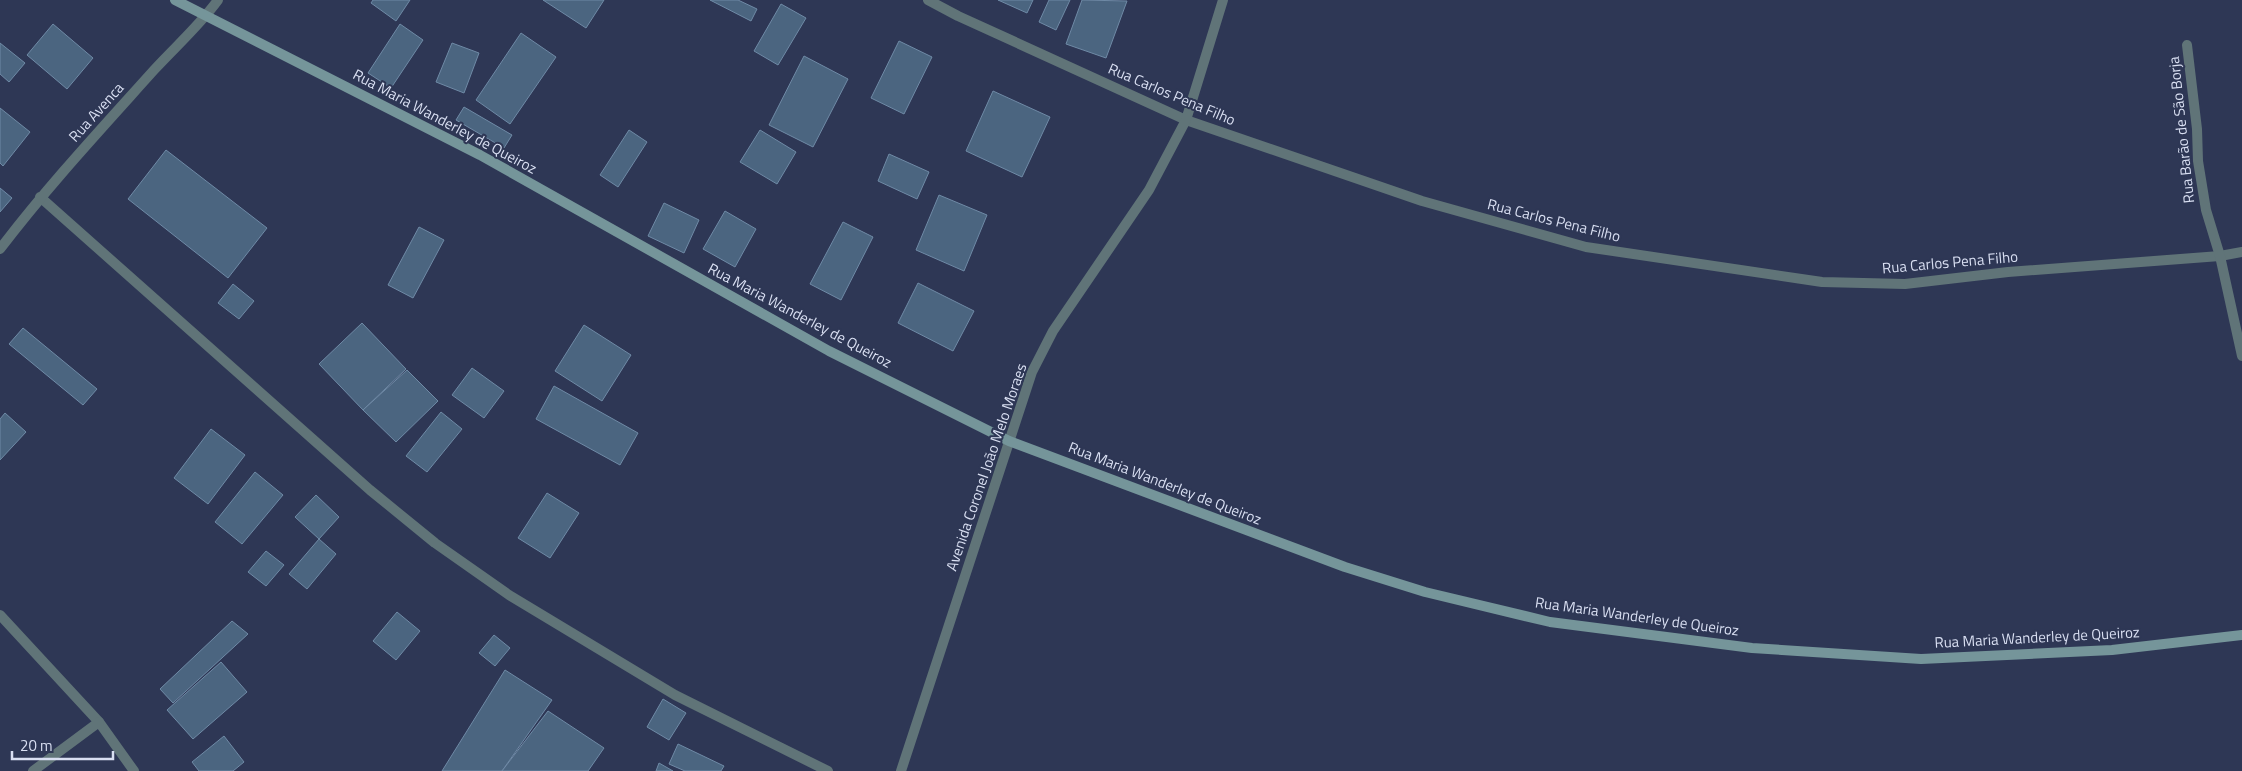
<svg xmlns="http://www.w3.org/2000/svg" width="2242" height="771" viewBox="0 0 2242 771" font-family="'Titillium Web',sans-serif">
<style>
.building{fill:#4b6580;stroke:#6f8aa6}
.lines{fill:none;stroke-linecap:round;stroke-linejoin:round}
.street{stroke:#607478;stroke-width:10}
.secondary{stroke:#75959a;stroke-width:10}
.labels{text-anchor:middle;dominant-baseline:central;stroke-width:4;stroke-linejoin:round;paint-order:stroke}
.street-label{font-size:15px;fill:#d9dff2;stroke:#2e3755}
</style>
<rect width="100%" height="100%" fill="#2e3755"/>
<g class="building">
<polygon points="373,0 410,0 396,21 371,3"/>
<polygon points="543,0 604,0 586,28"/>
<polygon points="710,0 738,0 757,9 751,21"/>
<polygon points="998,0 1033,0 1027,13"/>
<polygon points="1049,0 1070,0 1056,30 1039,22"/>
<polygon points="1082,0 1127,1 1106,58 1066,44"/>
<polygon points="781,4 806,18 778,65 754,51"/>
<polygon points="53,24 93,58 67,89 27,55"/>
<polygon points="400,24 423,40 391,88 368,73"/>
<polygon points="521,33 556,57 510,124 476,100"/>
<polygon points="899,41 932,57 904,114 871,98"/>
<polygon points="0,43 25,63 9,82 0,74"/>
<polygon points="452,43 479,53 464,93 436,82"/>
<polygon points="804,56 848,79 813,147 769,125"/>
<polygon points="993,91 1050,117 1022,177 966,151"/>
<polygon points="464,107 512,135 504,148 456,120"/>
<polygon points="0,108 30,132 3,166 0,163"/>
<polygon points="629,130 647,142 618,187 600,175"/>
<polygon points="760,130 796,152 777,184 740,162"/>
<polygon points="166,150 267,228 228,278 128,199"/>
<polygon points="889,154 929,172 917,199 878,181"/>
<polygon points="0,188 12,198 0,212"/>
<polygon points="939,195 987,215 964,271 916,250"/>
<polygon points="664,203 699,220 684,253 648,236"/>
<polygon points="725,211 756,229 735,267 703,249"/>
<polygon points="843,222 873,237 841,300 810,284"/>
<polygon points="419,227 444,240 413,298 388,285"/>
<polygon points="918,283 974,311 953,351 898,323"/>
<polygon points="233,284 254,301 239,319 218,303"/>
<polygon points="362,323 406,369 363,410 319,364"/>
<polygon points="584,325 631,355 602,401 555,371"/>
<polygon points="23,328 97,389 83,405 9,344"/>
<polygon points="472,368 504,391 484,418 452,395"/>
<polygon points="407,370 438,401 396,442 363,410"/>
<polygon points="554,386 638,433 620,465 536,419"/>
<polygon points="441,412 462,429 427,472 406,456"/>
<polygon points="5,413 26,432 0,460 0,419"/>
<polygon points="211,429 245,455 208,504 174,478"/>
<polygon points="255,472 283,495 242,544 215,522"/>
<polygon points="547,493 579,513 550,558 518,538"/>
<polygon points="316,495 339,517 319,539 295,517"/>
<polygon points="319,539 336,554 307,589 289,574"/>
<polygon points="266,551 284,565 266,586 248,572"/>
<polygon points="397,612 420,631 396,660 373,641"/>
<polygon points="232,621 248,634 173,703 160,689"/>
<polygon points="494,635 510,648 495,666 479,653"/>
<polygon points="221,662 247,692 193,739 167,710"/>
<polygon points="505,670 552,700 502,771 442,771"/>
<polygon points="663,699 686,713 669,740 647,727"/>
<polygon points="548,711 604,748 588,771 502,771"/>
<polygon points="224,736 244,762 233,771 199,771 192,762"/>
<polygon points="678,744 724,766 721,771 685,771 669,764"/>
<polygon points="659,763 673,771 656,771"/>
</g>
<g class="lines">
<g class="street">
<polyline points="928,0 958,16 1186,120 1422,201 1586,247 1822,282 1905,284 2008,272 2220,256 2242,252"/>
<polyline points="2187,45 2197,129 2198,161 2206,210 2220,256 2242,356"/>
<polyline points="40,197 370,490 435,543 509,595 675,695 828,771"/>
<path d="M0 249C48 186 101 129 154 70 175 47 199 26 218 0"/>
<polyline points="0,615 99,722 134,771"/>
<polyline points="33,771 99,722"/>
<polyline points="901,771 1032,372 1053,331 1149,190 1186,120 1223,0"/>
</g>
<polyline class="secondary" points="175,0 480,155 829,351 1009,441 1345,567 1425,592 1550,622 1752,648 1921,659 2112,650 2242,635"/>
</g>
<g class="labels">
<g class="street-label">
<text transform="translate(1172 94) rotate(23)">Rua Carlos Pena Filho</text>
<text transform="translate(96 112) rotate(-48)">Rua Avenca</text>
<text transform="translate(445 121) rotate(28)">Rua Maria Wanderley de Queiroz</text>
<text transform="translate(2181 130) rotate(-96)">Rua Barão de São Borja</text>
<text transform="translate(1554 220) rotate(14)">Rua Carlos Pena Filho</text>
<text transform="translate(1950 262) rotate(-5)">Rua Carlos Pena Filho</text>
<text transform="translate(800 315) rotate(28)">Rua Maria Wanderley de Queiroz</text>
<text transform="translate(986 467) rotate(-71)">Avenida Coronel João Melo Moraes</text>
<text transform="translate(1165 483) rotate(21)">Rua Maria Wanderley de Queiroz</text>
<text transform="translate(1637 616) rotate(8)">Rua Maria Wanderley de Queiroz</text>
<text transform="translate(2037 637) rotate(-3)">Rua Maria Wanderley de Queiroz</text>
</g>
</g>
<path d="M12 751v8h101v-8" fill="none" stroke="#d9dff2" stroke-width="2.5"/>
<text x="20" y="751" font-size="15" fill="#d9dff2" stroke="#2e3755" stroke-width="4" paint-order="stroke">20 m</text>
</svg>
